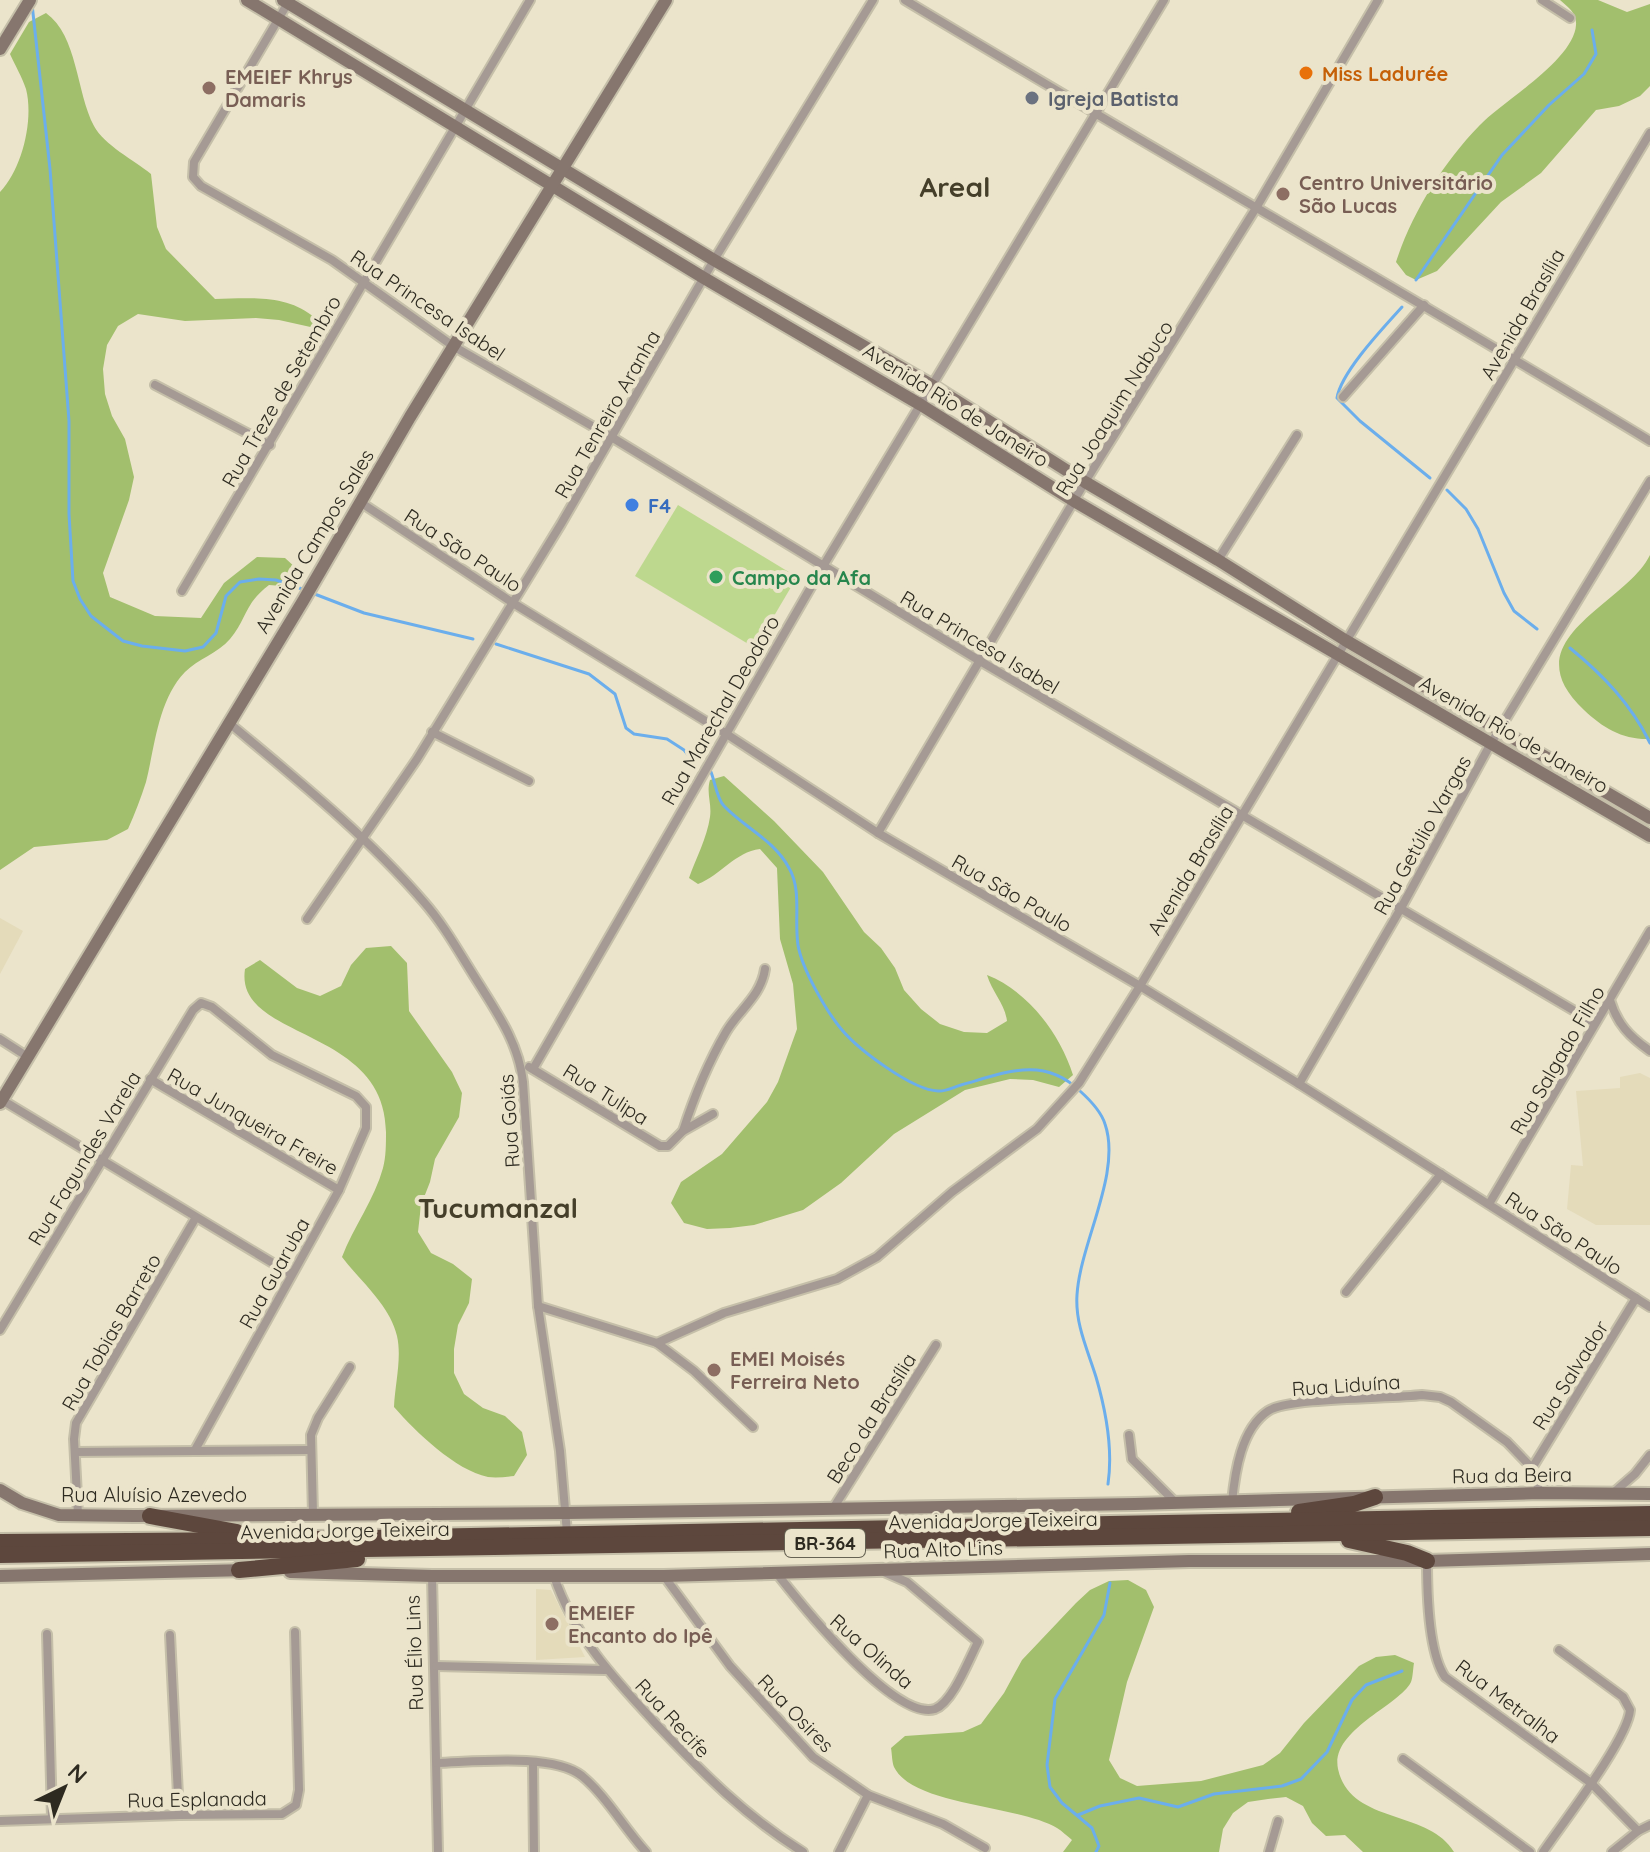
<svg xmlns="http://www.w3.org/2000/svg" width="1650" height="1852" viewBox="0 0 1650 1852" font-family="Quicksand,sans-serif">
<style>
.built{fill:#e4dbba}
.green{fill:#bdd88e}
.forest{fill:#a2bf6d}
.lines{fill:none;stroke-linecap:round;stroke-linejoin:round}
.stream{stroke:#6baeec;stroke-width:3}
.street-casing{stroke:#c5bfa9;stroke-width:12}
.secondary-casing{stroke:#c5bfa9;stroke-width:16}
.highway-casing{stroke:#c5bfa9;stroke-width:20}
.street{stroke:#a59a94;stroke-width:8}
.secondary{stroke:#86766e;stroke-width:12}
.highway{stroke:#5d473d;stroke-width:16}
.food-dot{fill:#e8710a;stroke:#ebe4cb;stroke-width:3}
.education-dot{fill:#8d6e63;stroke:#ebe4cb;stroke-width:3}
.worship-dot{fill:#6b7280;stroke:#ebe4cb;stroke-width:3}
.shop-dot{fill:#3f7fe0;stroke:#ebe4cb;stroke-width:3}
.leisure-dot{fill:#2e9e5b;stroke:#ebe4cb;stroke-width:3}
.labels{text-anchor:middle;dominant-baseline:central;stroke-width:8;stroke-linejoin:round;paint-order:stroke}
.shield{fill:#ebe4cb;stroke:#666253;stroke-width:2}
.shield-label{font-size:18px;font-weight:bold;fill:#2d2a20}
.food-label{font-size:20px;font-weight:bold;fill:#c56008;stroke:#ebe4cb;text-anchor:start}
.education-label{font-size:20px;font-weight:bold;fill:#785e54;stroke:#ebe4cb;text-anchor:start}
.worship-label{font-size:20px;font-weight:bold;fill:#5b616d;stroke:#ebe4cb;text-anchor:start}
.street-label{font-size:20px;fill:#2d2a20;stroke:#ebe4cb}
.shop-label{font-size:20px;font-weight:bold;fill:#366cbe;stroke:#ebe4cb;text-anchor:start}
.leisure-label{font-size:20px;font-weight:bold;fill:#27864d;stroke:#ebe4cb;text-anchor:start}
.district-label{font-size:28px;font-weight:bold;fill:#453f2a;stroke:#ebe4cb}
</style>
<rect width="100%" height="100%" fill="#ebe4cb"/>
<g class="built">
<polygon points="0,918 23,931 0,974"/>
<polygon points="1640,1073 1650,1078 1650,1225 1596,1225 1567,1209 1571,1165 1583,1166 1576,1091 1620,1088 1620,1077"/>
<polygon points="536,1589 551,1590 585,1657 536,1660"/>
</g>
<polygon class="green" points="678,505 797,577 755,648 635,576"/>
<g class="forest">
<path d="M1560 0H1598L1627 12 1650 4V86L1640 96 1619 106 1596 110 1541 173 1501 202 1437 271 1416 280 1406 275 1396 262C1412 213 1443 163 1479 126 1502 102 1574 60 1576 25 1577 13 1568 7 1560 0Z"/>
<path d="M46 13C78 36 76 92 94 126 104 145 134 160 151 174L157 227 166 249 215 299C248 298 288 294 315 318V328L279 320 256 318 185 321 138 314 118 326 107 345 103 369 105 394 112 416 125 439 134 477 129 500 103 573 110 597 155 616 201 618 224 583 257 557 285 558 296 568 295 579 282 586 269 585C244 604 247 619 230 639 218 653 198 659 185 672 158 700 155 746 146 782 141 798 135 813 128 829L107 840 34 847 0 870V192C22 169 34 120 26 89 22 77 15 65 10 54L29 22Z"/>
<path d="M1650 555V739C1623 740 1603 728 1584 710 1509 639 1625 606 1650 555Z"/>
<path d="M724 776 774 821 823 872 864 932 881 948 895 968 904 990 921 1009 940 1024 964 1032 987 1033 1007 1021C1005 1004 992 992 987 975 1028 991 1060 1034 1073 1075L1059 1087 1033 1080 1010 1079 965 1090 894 1134 841 1183 803 1210 754 1225 730 1228 707 1229 684 1223 671 1203 681 1182 722 1154 767 1102 778 1082 797 1029 793 984 780 939 777 868 760 849C735 852 721 875 698 884L689 878C696 858 707 838 710 817 712 804 706 793 710 780Z"/>
<path d="M391 946 407 963 409 1011 452 1072 462 1093 459 1117 435 1159 430 1182 421 1205 418 1232 431 1253 453 1264 472 1279 469 1303 458 1325 454 1349V1373L464 1394 483 1408 505 1416 522 1432 527 1455 514 1476C506 1477 496 1478 488 1477 455 1470 416 1432 394 1407 395 1384 402 1358 397 1336 390 1305 360 1281 342 1257 353 1228 375 1198 383 1168 386 1157 386 1144 386 1132 385 1025 234 1041 245 969L260 960 297 988 320 996 341 986 351 965 366 948Z"/>
<path d="M1128 1580 1146 1590 1154 1607 1127 1682 1109 1760 1120 1778 1137 1786 1201 1781 1263 1765 1280 1753 1304 1723 1359 1666 1376 1657 1395 1655 1414 1663C1413 1668 1413 1677 1411 1682 1399 1706 1330 1730 1338 1769 1350 1825 1429 1809 1454 1852H1363L1345 1835 1326 1836 1312 1823 1303 1806 1286 1797 1268 1799 1248 1802 1233 1813 1223 1829 1219 1852H1063L1072 1840C1067 1836 1062 1831 1057 1828 1019 1805 913 1806 894 1767 892 1762 892 1754 891 1748L905 1736 963 1732 981 1724 1004 1693 1022 1660 1076 1603 1090 1590 1109 1581Z"/>
</g>
<g class="lines">
<g class="stream">
<polyline points="32,4 50,169 69,421 69,514 73,581 80,599 91,616 123,641 142,646 185,651 203,647 216,633 226,596 240,582 259,579 276,580 305,590"/>
<polyline points="1416,280 1502,155 1549,105 1584,74 1596,54 1592,30"/>
<path d="M1402 307C1384 327 1341 372 1337 398L1360 421 1430 478"/>
<polyline points="1447,490 1466,509 1478,529 1504,593 1514,611 1537,629"/>
<polyline points="312,593 364,613 473,639"/>
<polyline points="496,644 589,674 615,694 626,728 634,734 667,739 684,750 694,762"/>
<path d="M1570 648C1603 675 1631 704 1650 743"/>
<path d="M711 772C715 782 717 799 724 806 745 828 774 840 789 868 802 890 794 920 798 945 802 969 826 1011 842 1030 859 1050 912 1090 938 1091 945 1092 954 1087 961 1085 1004 1073 1043 1055 1080 1091 1090 1100 1101 1111 1105 1124 1122 1173 1080 1243 1077 1295 1075 1324 1088 1351 1096 1377 1106 1411 1113 1450 1108 1484"/>
<polyline points="1078,1815 1100,1806 1139,1798 1178,1807 1214,1794 1282,1786 1301,1779 1327,1752 1352,1700 1366,1685 1402,1671"/>
<polyline points="1096,1852 1099,1846 1092,1828 1062,1803 1050,1787 1047,1765 1055,1699 1104,1615 1110,1583"/>
</g>
<defs>
<g id="street">
<path d="M905 0C1152 149 1403 291 1650 441"/>
<polyline points="1542,0 1570,18"/>
<polyline points="289,1 194,162 193,177 201,186 332,260 453,346 613,438 980,661 1595,1023"/>
<polyline points="155,385 270,445"/>
<polyline points="1343,397 1424,305"/>
<polyline points="360,502 513,603 725,733 878,833 1140,986 1299,1084 1650,1307"/>
<polyline points="1218,560 1297,435"/>
<polyline points="182,591 530,0"/>
<path d="M228 722C295 778 366 835 423 901 446 927 462 958 481 987 500 1017 519 1046 523 1082L538 1306 560 1451 567 1533"/>
<polyline points="432,732 529,781"/>
<polyline points="878,833 1085,482 1256,208 1378,0"/>
<polyline points="307,919 417,759 561,524 714,260 873,0"/>
<path d="M1610 1000C1617 1024 1630 1037 1650 1051"/>
<polyline points="0,1039 28,1057"/>
<polyline points="529,1067 660,1146 668,1146 683,1131 713,1114"/>
<polyline points="533,1069 822,568 1164,0"/>
<polyline points="150,1079 339,1190"/>
<polyline points="1299,1084 1401,908 1490,745 1650,481"/>
<polyline points="2,1100 291,1274"/>
<path d="M683 1131C694 1097 708 1063 726 1032 739 1010 761 996 765 969"/>
<polyline points="1489,1204 1650,931"/>
<polyline points="1346,1292 1441,1174"/>
<polyline points="538,1306 657,1343 694,1371 753,1427"/>
<polyline points="0,1330 193,1010 201,1003 212,1007 272,1055 356,1096 366,1107 366,1128 339,1190 195,1450"/>
<polyline points="657,1343 724,1313 837,1279 877,1257 952,1192 1037,1129 1079,1083 1140,986 1650,133"/>
<polyline points="1129,1435 1132,1459 1175,1502"/>
<polyline points="75,1452 310,1450"/>
<polyline points="1532,1468 1636,1298"/>
<polyline points="1612,1494 1635,1474 1650,1455"/>
<path d="M1232 1502C1235 1472 1241 1429 1268 1411 1290 1397 1389 1399 1422 1395L1440 1397 1451 1402 1507 1442 1532 1468 1540 1493"/>
<polyline points="834,1507 936,1345"/>
<polyline points="313,1514 311,1435 318,1418 350,1367"/>
<polyline points="78,1515 74,1439 76,1423 195,1219"/>
<path d="M1427 1561C1427 1592 1428 1652 1445 1677L1591 1783 1638 1831"/>
<path d="M778 1575C800 1603 895 1722 935 1709 953 1702 969 1659 978 1642L907 1582 884 1572"/>
<polyline points="432,1576 438,1852"/>
<path d="M554 1576C574 1637 616 1681 659 1727 705 1775 745 1816 803 1852"/>
<polyline points="664,1576 730,1666 813,1757 868,1795 943,1824 985,1848"/>
<polyline points="47,1634 52,1818"/>
<polyline points="170,1635 179,1815"/>
<polyline points="436,1666 605,1670"/>
<polyline points="1403,1759 1530,1852"/>
<polyline points="533,1762 534,1852"/>
<path d="M437 1763C474 1762 553 1753 582 1776 607 1797 624 1828 646 1852"/>
<polyline points="0,1821 179,1815 282,1814 296,1805 299,1790 295,1632"/>
<polyline points="839,1852 868,1795"/>
<polyline points="1269,1852 1278,1821"/>
<path d="M1543 1852C1562 1824 1628 1739 1630 1710L1623 1697 1559 1650"/>
<polyline points="1612,1852 1638,1831 1650,1825"/>
</g>
<g id="secondary">
<polyline points="247,0 704,278 921,405 1074,501 1650,836"/>
<polyline points="283,0 714,260 933,386 1085,482 1218,560 1345,640 1650,818"/>
<polyline points="0,49 30,0"/>
<polyline points="0,1103 303,601 410,417 666,0"/>
<polyline points="0,1490 22,1503 59,1515 134,1516 567,1513 1135,1504 1540,1493 1650,1494"/>
<polyline points="290,1572 432,1576 664,1576 1189,1561 1427,1561 1650,1554"/>
<polyline points="0,1576 247,1570"/>
</g>
<g id="highway">
<polyline points="1299,1512 1354,1504 1375,1497"/>
<polyline points="150,1516 237,1532"/>
<polyline points="1349,1540 1407,1553 1427,1561"/>
<polyline points="0,1542 262,1540 1650,1514"/>
<polyline points="0,1555 1650,1528"/>
<polyline points="239,1570 357,1559"/>
</g>
</defs>
<use href="#street" class="street-casing"/>
<use href="#secondary" class="secondary-casing"/>
<use href="#highway" class="highway-casing"/>
<use href="#street" class="street"/>
<use href="#secondary" class="secondary"/>
<use href="#highway" class="highway"/>
</g>
<circle class="food-dot" cx="1306" cy="73" r="8"/>
<g class="education-dot">
<circle cx="209" cy="88" r="8"/>
<circle cx="1283" cy="194" r="8"/>
<circle cx="714" cy="1370" r="8"/>
<circle cx="552" cy="1624" r="8"/>
</g>
<circle class="worship-dot" cx="1032" cy="98" r="8"/>
<circle class="shop-dot" cx="632" cy="505" r="8"/>
<circle class="leisure-dot" cx="716" cy="577" r="8"/>
<g class="labels">
<rect class="shield" x="785" y="1529" width="80" height="28" rx="6"/>
<g class="shield-label">
<text x="825" y="1543">BR-364</text>
</g>
<g class="food-label">
<text x="1322" y="73">Miss Ladurée</text>
</g>
<g class="education-label">
<text x="225" y="76">EMEIEF Khrys<tspan x="225" dy="23">Damaris</tspan></text>
<text x="1299" y="182">Centro Universitário<tspan x="1299" dy="23">São Lucas</tspan></text>
<text x="730" y="1358">EMEI Moisés<tspan x="730" dy="23">Ferreira Neto</tspan></text>
<text x="568" y="1612">EMEIEF<tspan x="568" dy="23">Encanto do Ipê</tspan></text>
</g>
<g class="worship-label">
<text x="1048" y="98">Igreja Batista</text>
</g>
<g class="street-label">
<text transform="translate(428 305) rotate(34)">Rua Princesa Isabel</text>
<text transform="translate(1522 314) rotate(-60)">Avenida Brasília</text>
<text transform="translate(281 391) rotate(-60)">Rua Treze de Setembro</text>
<text transform="translate(956 405) rotate(32)">Avenida Rio de Janeiro</text>
<text transform="translate(1114 408) rotate(-58)">Rua Joaquim Nabuco</text>
<text transform="translate(607 414) rotate(-60)">Rua Tenreiro Aranha</text>
<text transform="translate(314 541) rotate(-59)">Avenida Campos Sales</text>
<text transform="translate(463 550) rotate(33)">Rua São Paulo</text>
<text transform="translate(980 642) rotate(31)">Rua Princesa Isabel</text>
<text transform="translate(720 710) rotate(-60)">Rua Marechal Deodoro</text>
<text transform="translate(1514 734) rotate(30)">Avenida Rio de Janeiro</text>
<text transform="translate(1422 835) rotate(-61)">Rua Getúlio Vargas</text>
<text transform="translate(1190 870) rotate(-59)">Avenida Brasília</text>
<text transform="translate(1012 893) rotate(30)">Rua São Paulo</text>
<text transform="translate(1557 1060) rotate(-60)">Rua Salgado Filho</text>
<text transform="translate(606 1094) rotate(32)">Rua Tulipa</text>
<text transform="translate(253 1121) rotate(30)">Rua Junqueira Freire</text>
<text transform="translate(509 1121) rotate(-94)">Rua Goiás</text>
<text transform="translate(84 1158) rotate(-59)">Rua Fagundes Varela</text>
<text transform="translate(1564 1233) rotate(33)">Rua São Paulo</text>
<text transform="translate(274 1273) rotate(-61)">Rua Guaruba</text>
<text transform="translate(111 1332) rotate(-60)">Rua Tobias Barreto</text>
<text transform="translate(1570 1375) rotate(-58)">Rua Salvador</text>
<text transform="translate(1346 1385) rotate(-4)">Rua Liduína</text>
<text transform="translate(871 1418) rotate(-58)">Beco da Brasília</text>
<text transform="translate(1512 1475) rotate(-1)">Rua da Beira</text>
<text x="154" y="1494">Rua Aluísio Azevedo</text>
<text transform="translate(993 1520) rotate(-1)">Avenida Jorge Teixeira</text>
<text transform="translate(345 1530) rotate(-1)">Avenida Jorge Teixeira</text>
<text transform="translate(943 1549) rotate(-2)">Rua Alto Lins</text>
<text transform="translate(872 1651) rotate(41)">Rua Olinda</text>
<text transform="translate(414 1653) rotate(-92)">Rua Élio Lins</text>
<text transform="translate(1508 1701) rotate(37)">Rua Metralha</text>
<text transform="translate(796 1713) rotate(46)">Rua Osires</text>
<text transform="translate(673 1718) rotate(47)">Rua Recife</text>
<text transform="translate(197 1799) rotate(-1)">Rua Esplanada</text>
</g>
<g class="shop-label">
<text x="648" y="505">F4</text>
</g>
<g class="leisure-label">
<text x="732" y="577">Campo da Afa</text>
</g>
<g class="district-label">
<text x="955" y="186">Areal</text>
<text x="498" y="1207">Tucumanzal</text>
</g>
</g>
<g transform="translate(64 1788) rotate(43)" stroke="#ebe4cb" stroke-width="6" paint-order="stroke">
<path d="M0-6L14 30L0 20L-14 30Z" fill="#2d2a20"/>
<text y="-12" font-size="22" font-weight="bold" text-anchor="middle" fill="#2d2a20">N</text>
</g>
</svg>
